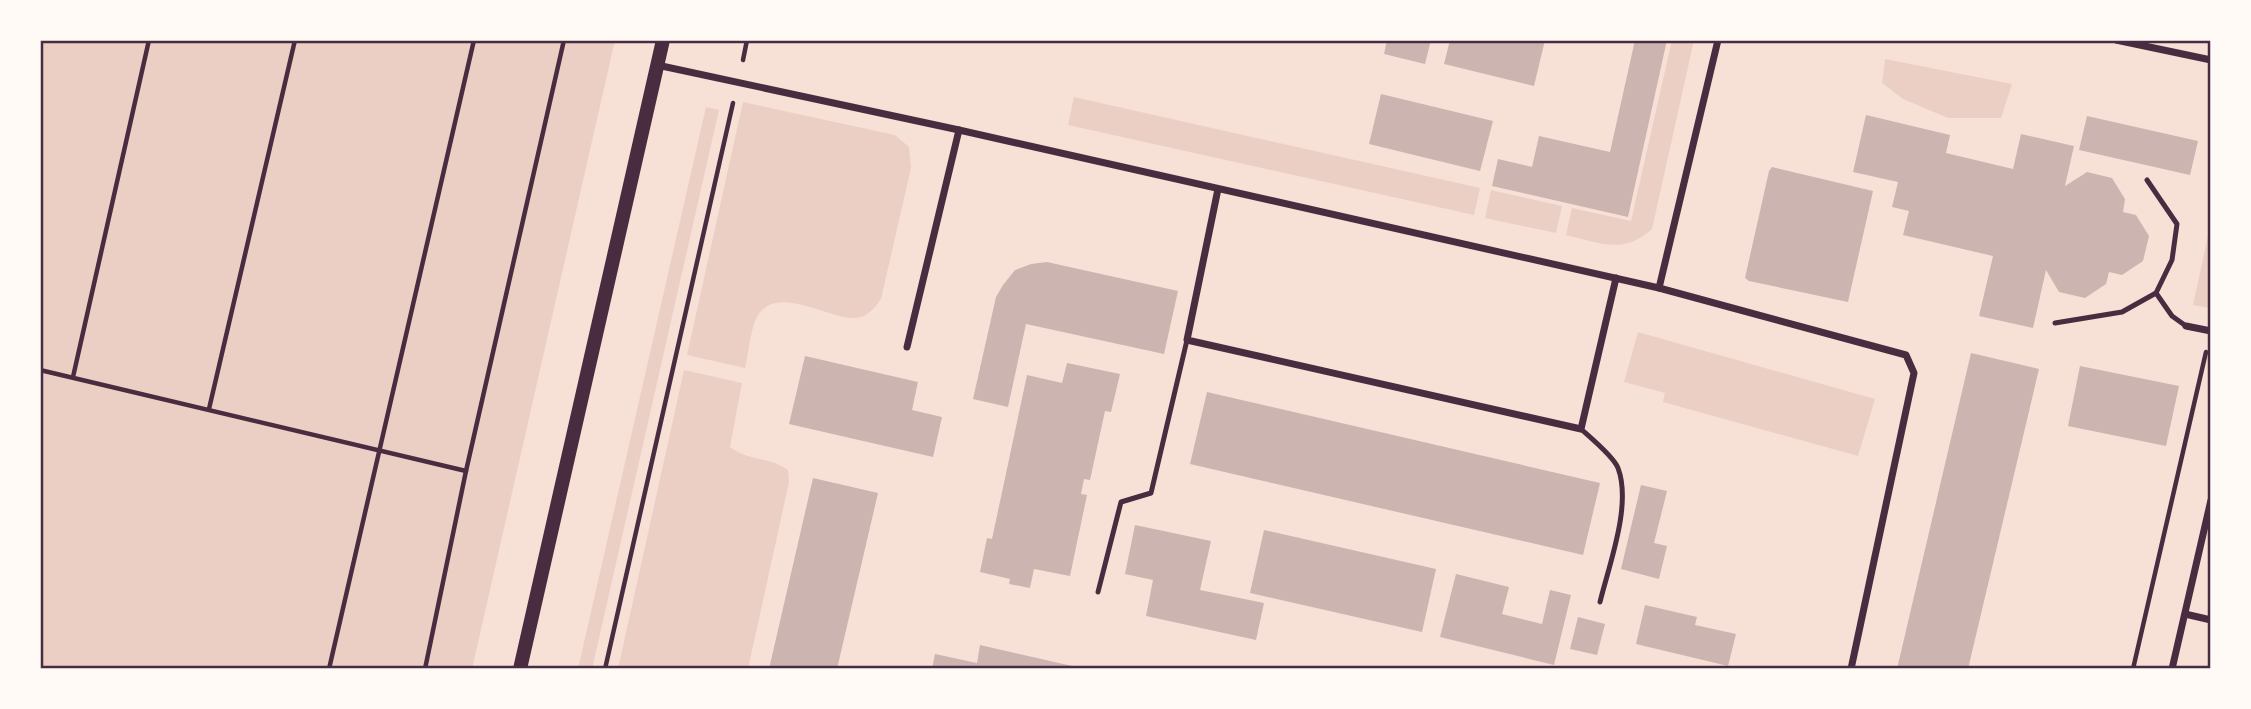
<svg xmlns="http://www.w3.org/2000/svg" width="2251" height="709" viewBox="0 0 2251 709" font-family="Quicksand,sans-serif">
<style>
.green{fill:#ebcfc5}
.building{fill:#ccb4b1}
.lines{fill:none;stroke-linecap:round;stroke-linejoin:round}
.path{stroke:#4a2c40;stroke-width:4.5}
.service{stroke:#4a2c40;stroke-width:5}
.minor{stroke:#4a2c40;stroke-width:7}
.secondary{stroke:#4a2c40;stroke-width:14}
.neatline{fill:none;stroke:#4a2c40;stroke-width:2.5}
</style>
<rect width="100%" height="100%" fill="#f7e1d7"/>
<g class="green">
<polygon points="40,40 615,40 472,669 40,669"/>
<path d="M1672 40H1694L1652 229C1623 255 1600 243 1566 235L1572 208 1631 221Z"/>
<polygon points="1885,59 2012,84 2001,118 1948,118 1903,99 1882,83"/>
<polygon points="1074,97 1480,188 1474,215 1068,125"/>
<path d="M743 102 895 135 909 147 911 168 881 299C875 308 867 317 856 318 828 319 778 284 758 315 750 329 749 352 745 368L687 355Z"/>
<polygon points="706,107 719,110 592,669 578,669"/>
<polygon points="1491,190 1562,206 1556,233 1485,218"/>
<polygon points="2211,222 2211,299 2209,308 2193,305"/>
<polygon points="1638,332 1875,399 1858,456 1663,402 1665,393 1624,382"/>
<path d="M684 370 742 383 730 447C748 461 771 457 788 470L789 482 748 669H618Z"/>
</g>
<g class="building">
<polygon points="1387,40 1431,40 1425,64 1384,54"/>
<polygon points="1450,40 1545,40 1534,86 1444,64"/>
<polygon points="1635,40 1667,40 1628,217 1492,186 1498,159 1532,167 1539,136 1610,152"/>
<polygon points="1381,94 1493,121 1480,171 1369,144"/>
<polygon points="1866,115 1950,135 1946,153 2013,169 2021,134 2074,146 2065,186 2087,172 2112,178 2125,199 2123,212 2136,215 2149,236 2143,261 2122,275 2109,272 2106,284 2085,298 2059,292 2046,270 2033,328 1979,316 1993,256 1903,235 1909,211 1892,207 1898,182 1853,172"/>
<polygon points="2087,116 2198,141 2190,175 2079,150"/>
<polygon points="1772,167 1873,191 1848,302 1749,281 1745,278 1769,171"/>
<polygon points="1047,262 1178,291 1164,354 1026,324 1008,407 973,399 996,297 1003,285 1015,270 1031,264"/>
<polygon points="1971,353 2039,369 1968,669 1897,669"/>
<polygon points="805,356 918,382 912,410 942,417 933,457 789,424"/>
<polygon points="1067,363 1120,374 1111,412 1105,411 1090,480 1084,479 1081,494 1087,495 1070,576 1034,569 1030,588 1009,584 1010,579 980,572 987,538 992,539 1027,375 1062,383"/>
<polygon points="2080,366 2179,386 2166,446 2068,426"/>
<polygon points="1207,392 1600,483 1583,555 1190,464"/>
<polygon points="813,478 878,493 837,669 769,669"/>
<polygon points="1641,485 1667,491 1654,543 1667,546 1659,579 1621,569"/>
<polygon points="1135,525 1211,541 1200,590 1264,603 1256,640 1146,616 1153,580 1125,574"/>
<polygon points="1264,530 1436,569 1422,632 1250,593"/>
<polygon points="1456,574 1509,587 1502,614 1542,624 1550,590 1571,595 1554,665 1440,637"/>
<polygon points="1645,605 1697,617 1695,625 1736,634 1728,666 1636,644"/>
<polygon points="1578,617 1605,624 1597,655 1570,649"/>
<polygon points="980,645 1081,668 1081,669 932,669 935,654 977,663"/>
</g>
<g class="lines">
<g class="path">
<polyline points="743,60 747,40"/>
<polyline points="40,370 466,471"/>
<polyline points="73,377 149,40"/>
<polyline points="209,409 295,40"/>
<polyline points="329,669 474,40"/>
<polyline points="425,669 466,471 564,40"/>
<polyline points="605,669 733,103"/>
<polyline points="2133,669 2206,352"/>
</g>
<g class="service">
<polyline points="2156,293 2172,316 2186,326"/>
<polyline points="2055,323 2122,312 2156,293 2172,260 2177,224 2147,180"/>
<path d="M1581 429C1591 438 1614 457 1618 468 1632 505 1609 565 1600 602"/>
<polyline points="1098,592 1121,502 1151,493 1187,340"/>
</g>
<g class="minor">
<polyline points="2116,40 2211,60"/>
<polyline points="657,65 959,130 1659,288 1718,40"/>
<polyline points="1218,189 1187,340 1581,429 1616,278"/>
<polyline points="1659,288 1906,355 1914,373 1851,669"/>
<polyline points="2186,326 2211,331"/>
<polyline points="907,347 959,130"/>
<polyline points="2185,614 2211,620"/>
<polyline points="2172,669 2211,500"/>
</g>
<polyline class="secondary" points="520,669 663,40"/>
</g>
<rect width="2251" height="709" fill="none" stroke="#fffaf5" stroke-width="84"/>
<rect x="42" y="42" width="2167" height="625" class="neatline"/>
</svg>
